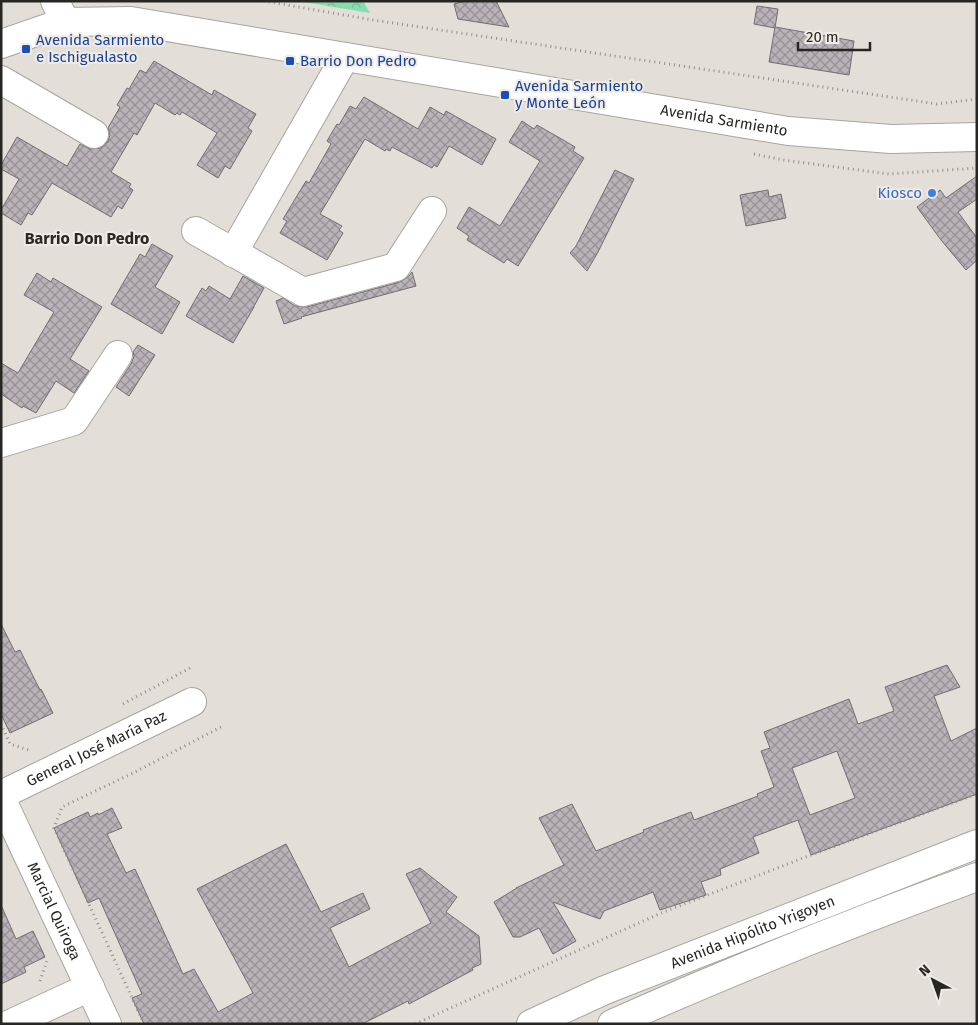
<svg xmlns="http://www.w3.org/2000/svg" width="978" height="1025" viewBox="0 0 978 1025" font-family="'Fira Sans',sans-serif">
<style>
.forest{fill:url(#forest-crowns)}
.building{fill:url(#building-cross-hatch);stroke:#736d72;fill-rule:evenodd}
.lines{fill:none;stroke-linecap:round;stroke-linejoin:round}
.minor-casing{stroke:#a8a49e;stroke-width:30}
.tertiary-casing{stroke:#a8a49e;stroke-width:30}
.secondary-casing{stroke:#a8a49e;stroke-width:30}
.path{stroke:#928f8a;stroke-width:3;stroke-dasharray:1 4;stroke-linecap:butt}
.minor{stroke:#fff;stroke-width:28}
.tertiary{stroke:#fff;stroke-width:28}
.secondary{stroke:#fff;stroke-width:28}
.transit-dot{fill:#1a4fb4;stroke:#f0ebe5;stroke-width:2}
.shop-dot{fill:#3f7fe0;stroke:#f0ebe5;stroke-width:2}
.labels{text-anchor:middle;dominant-baseline:central;stroke-width:4;stroke-linejoin:round;paint-order:stroke}
.transit-label{font-size:15px;fill:#164399;stroke:#f0ebe5;text-anchor:start}
.street-label{font-size:15px;fill:#272623;stroke:#f0ebe5}
.shop-label{font-size:15px;fill:#366cbe;stroke:#f0ebe5;text-anchor:end}
.neighbourhood-label{font-size:16px;font-weight:bold;fill:#2c2924;stroke:#f0ebe5}
</style>
<defs>
<pattern id="forest-crowns" width="20" height="18" patternUnits="userSpaceOnUse" patternTransform="scale(1.25)"><rect width="20" height="18" fill="#82dfac"/><path d="M2 6a3 3 0 1 1 6 0M12 15a3 3 0 1 1 6 0" fill="none" stroke="#70bf94"/></pattern>
<pattern id="building-cross-hatch" width="8" height="8" patternUnits="userSpaceOnUse" patternTransform="scale(1.25)"><rect width="8" height="8" fill="#b9b2b8"/><path d="M0 0l8 8M0 8l8-8" fill="none" stroke="#969195"/></pattern>
</defs>
<rect width="100%" height="100%" fill="#e3ded8"/>
<polygon class="forest" points="297,1 363,1 370,13"/>
<g class="building">
<polygon points="465,1 496,1 509,27 458,19 454,4"/>
<polygon points="757,6 778,9 775,28 754,24"/>
<polygon points="775,27 854,41 849,75 769,62"/>
<polygon points="154,61 212,95 214,90 256,114 248,128 252,131 230,169 225,166 218,178 197,165 217,133 182,112 180,115 177,113 175,115 155,103 137,135 134,133 111,172 131,184 129,187 133,190 122,209 118,206 111,217 52,183 32,215 28,213 21,225 1,213 1,210 19,179 1,169 1,165 17,137 67,166 80,144 90,149 101,148 108,141 110,135 108,128 120,107 117,105 127,88 129,89 140,70 146,73"/>
<polygon points="364,97 418,129 430,107 444,115 446,111 496,139 482,165 449,146 437,167 434,165 432,168 392,147 390,151 386,149 385,151 365,139 320,214 342,226 339,230 343,233 327,260 280,233 287,221 283,219 306,181 309,183 331,144 327,141 337,124 339,125 350,106 356,109"/>
<polygon points="522,121 534,129 537,125 565,141 575,147 573,151 584,158 518,266 507,259 504,263 467,240 469,236 457,228 469,207 500,226 540,161 509,142"/>
<polygon points="615,170 634,179 598,252 587,271 570,253 576,246"/>
<polygon points="977,176 977,199 958,212 977,238 977,260 966,270 941,240 917,207 940,190 946,198"/>
<polygon points="768,190 769,197 781,194 786,218 746,226 740,195"/>
<polygon points="152,244 173,256 155,287 180,302 162,334 111,304 140,254 145,257"/>
<polygon points="412,272 416,286 301,317 302,318 284,324 276,301 283,298 295,306 307,307 400,282 409,276"/>
<polygon points="37,273 51,282 53,278 102,307 70,359 89,371 74,393 56,381 36,413 23,406 22,408 1,394 1,363 18,373 54,312 24,295"/>
<polygon points="243,276 264,288 253,308 254,307 233,343 186,316 202,288 206,291 209,286 230,299"/>
<polygon points="138,345 155,355 129,396 116,387 131,364 134,356 133,352"/>
<polygon points="1,624 15,652 20,650 40,690 41,689 53,713 10,733 1,714"/>
<path d="M947 665 960 687 934 696 951 741 977 728V794L811 855 798 820 753 837 759 853 720 869 721 875 701 882 706 895 660 910 653 892 604 911 600 919 553 902 576 941 553 954 539 928 520 937H513L494 902 517 888H516L564 865 539 818 572 804 596 851 644 832 643 830 691 812 694 820 758 796 757 794 774 787 761 751 770 748 764 732 849 699 858 724 894 711 885 687ZM837 751 855 798 810 815 792 768Z"/>
<polygon points="112,808 122,828 107,834 126,873 135,869 183,974 194,969 218,1012 253,993 197,889 286,844 321,912 363,893 370,909 330,928 349,967 431,923 406,874 420,868 457,897 446,912 479,936 481,964 472,968 473,970 409,1004 408,1001 362,1024 144,1024 132,998 142,994 99,898 88,903 54,828 88,812 90,817 98,813 98,815"/>
<polygon points="1,905 16,939 33,931 45,957 24,967 26,972 1,984"/>
</g>
<g class="lines">
<defs>
<g id="minor">
<polyline points="55,1 65,22"/>
<polyline points="1,80 94,134"/>
<polyline points="196,231 303,292 396,267 432,211"/>
<polyline points="233,253 345,57"/>
<polyline points="1,443 74,421 118,355"/>
<path id="s1" d="M1 795 192 702"/>
<path id="s2" d="M1 798 107 1024"/>
<polyline points="10,1024 90,987"/>
</g>
<g id="tertiary">
<path id="s3" d="M1 44 65 22 131 21 788 131 891 139 977 137"/>
</g>
<g id="secondary">
<path id="s4" d="M531 1024 605 990 977 844"/>
<path d="M612 1024C732 970 854 922 977 877"/>
</g>
</defs>
<use href="#minor" class="minor-casing"/>
<use href="#tertiary" class="tertiary-casing"/>
<use href="#secondary" class="secondary-casing"/>
<g class="path">
<polyline points="264,1 373,20 937,104 977,99"/>
<polyline points="754,154 783,160 889,174 977,168"/>
<polyline points="123,704 190,668"/>
<polyline points="1,724 10,744 32,751"/>
<polyline points="40,981 47,961"/>
<polyline points="144,1024 54,828 62,807 135,772 221,727"/>
<polyline points="415,1024 661,913 811,855 977,794"/>
</g>
<use href="#minor" class="minor"/>
<use href="#tertiary" class="tertiary"/>
<use href="#secondary" class="secondary"/>
</g>
<g class="transit-dot">
<rect x="21" y="44" width="10" height="10" rx="2.5"/>
<rect x="285" y="56" width="10" height="10" rx="2.5"/>
<rect x="500" y="90" width="10" height="10" rx="2.5"/>
</g>
<circle class="shop-dot" cx="932" cy="193" r="5"/>
<g class="labels">
<g class="transit-label">
<text x="36" y="40">Avenida Sarmiento<tspan x="36" dy="17">e Ischigualasto</tspan></text>
<text x="300" y="61">Barrio Don Pedro</text>
<text x="515" y="86">Avenida Sarmiento<tspan x="515" dy="17">y Monte León</tspan></text>
</g>
<g class="street-label">
<text stroke="none"><textPath href="#s3" startOffset="735">Avenida Sarmiento</textPath></text>
<text stroke="none"><textPath href="#s1" startOffset="106">General José María Paz</textPath></text>
<text stroke="none"><textPath href="#s2" startOffset="125">Marcial Quiroga</textPath></text>
<text stroke="none"><textPath href="#s4" startOffset="240">Avenida Hipólito Yrigoyen</textPath></text>
</g>
<g class="shop-label">
<text x="922" y="193">Kiosco</text>
</g>
<g class="neighbourhood-label">
<text x="87" y="238">Barrio Don Pedro</text>
</g>
</g>
<rect width="978" height="1025" fill="none" stroke="#272623" stroke-width="5"/>
<g transform="translate(933 980) rotate(319)" stroke="#f0ebe5" stroke-width="4" paint-order="stroke">
<path d="M0-4L9 19L0 12L-9 19Z" fill="#272623"/>
<text y="-8" font-size="14" font-weight="bold" text-anchor="middle" fill="#272623">N</text>
</g>
<path d="M798 42v8h72v-8" fill="none" stroke="#272623" stroke-width="2.5"/>
<text x="806" y="42" font-size="15" fill="#272623" stroke="#f0ebe5" stroke-width="4" paint-order="stroke">20 m</text>
</svg>
